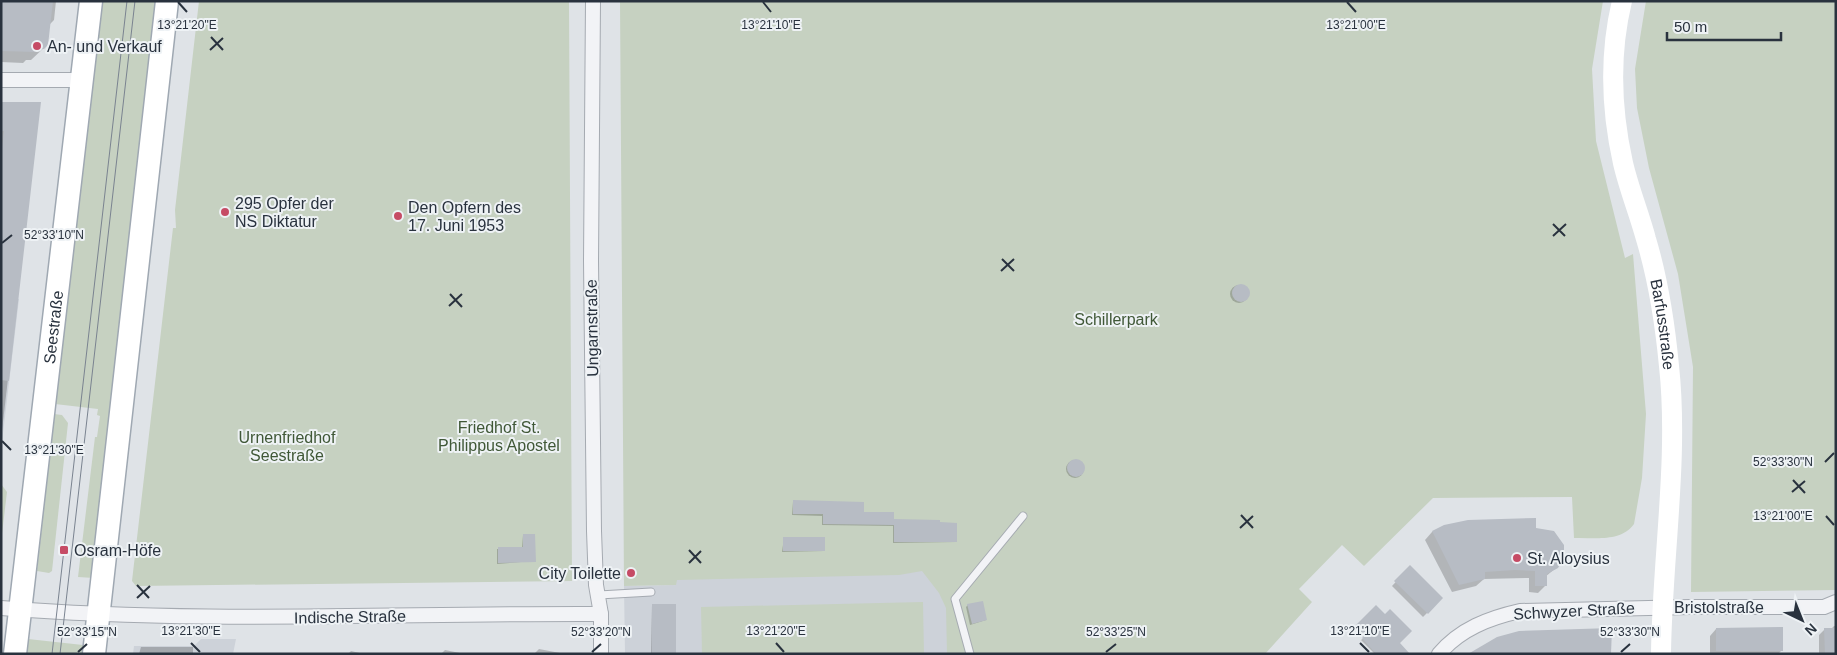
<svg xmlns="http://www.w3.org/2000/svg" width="1837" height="655" viewBox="0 0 1837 655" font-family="Arial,sans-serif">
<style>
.built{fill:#cdd2d9}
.green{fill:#c6d1c1}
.shadow{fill:#0003}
.building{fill:#b7bcc4}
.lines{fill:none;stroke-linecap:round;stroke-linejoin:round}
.service-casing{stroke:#a5aab1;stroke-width:9}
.minor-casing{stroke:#a5aab1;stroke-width:16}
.primary-casing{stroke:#9fa8b2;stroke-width:25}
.service{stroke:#f2f3f6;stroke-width:7}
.minor{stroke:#f2f3f6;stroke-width:14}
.secondary{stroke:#fff;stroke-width:20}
.primary{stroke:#fff;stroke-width:22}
.tram{stroke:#7a8390;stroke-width:1}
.ticks{fill:none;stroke:#29323e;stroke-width:2}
.poi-dot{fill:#c64b65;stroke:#eef2f5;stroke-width:2}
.labels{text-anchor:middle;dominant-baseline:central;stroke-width:4;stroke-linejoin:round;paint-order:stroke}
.poi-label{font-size:16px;fill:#29323e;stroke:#eef2f5;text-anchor:start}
.park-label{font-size:16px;fill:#405837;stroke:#eef2f5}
.street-label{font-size:16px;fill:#29323e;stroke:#eef2f5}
.ticks-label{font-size:12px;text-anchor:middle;fill:#29323e;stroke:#eef2f5;stroke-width:4;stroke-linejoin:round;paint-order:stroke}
</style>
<rect width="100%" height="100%" fill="#dfe3e7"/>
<g class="built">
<polygon points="1,297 19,299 1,450"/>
<polygon points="877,497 1000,654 625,654 624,586 676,585 676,580"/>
<polygon points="201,639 236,639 233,654 133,654 134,646 194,646"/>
</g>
<g class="green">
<polygon points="102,1 160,1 94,578 78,577 95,437 97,437 100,416 97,415 98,409 55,404"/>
<polygon points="199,1 569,1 572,581 136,586 132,581 173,228 176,228 175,210"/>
<path d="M620 1H1603L1592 69 1596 141 1625 258 1633 254 1646 414 1642 478 1634 524C1620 543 1594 537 1574 538L1572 497 1433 498 1364 566 1342 545 1299 589 1312 602 1265 654H947L946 608 939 593 922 571 899 575 677 580 676 585 624 586Z"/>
<polygon points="1646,1 1836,1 1836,590 1691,592 1693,367 1678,274 1649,168 1637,108 1635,69"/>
<polygon points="54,414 62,415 68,423 52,571 49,573 37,571"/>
<polygon points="1,484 7,492 1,542"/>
<polygon points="923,602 924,654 702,654 701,607"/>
<polygon points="28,639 83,645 84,654 26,654"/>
</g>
<g class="shadow">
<polygon points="1,1 56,1 54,20 49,25 47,45 31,60 26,60 23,63 1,62"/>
<polygon points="1,103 40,103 1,439"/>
<circle cx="1239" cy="294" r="9"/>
<circle cx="1075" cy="469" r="9"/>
<polygon points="793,502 863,513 956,542 893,543 893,526 822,525 822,516 792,515"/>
<polygon points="1444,526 1554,532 1562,545 1557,567 1545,577 1546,585 1538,593 1529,592 1529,578 1484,579 1476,586 1452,592 1425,540 1432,532"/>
<polygon points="523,535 534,561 497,564 497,549 522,548"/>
<polygon points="784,538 824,551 782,552"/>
<polygon points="1410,567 1442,598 1423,617 1392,586"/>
<polygon points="652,605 675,654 651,654"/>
<polygon points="968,605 986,620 970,625 966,607"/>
<polygon points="1376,607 1385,616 1382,654 1375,654 1361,640 1364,638 1355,628"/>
<polygon points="1834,626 1836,626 1836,654 1819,654 1819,635 1825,629 1831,629"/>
<polygon points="1716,629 1782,650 1778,654 1710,654 1710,636"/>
<polygon points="141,647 193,647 193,654 139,654"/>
<polygon points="539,649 560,653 560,654 534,654"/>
<polygon points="445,650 465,654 441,654"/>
<polygon points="351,651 364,654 348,654"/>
</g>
<g class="building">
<polygon points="1,1 53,1 48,45 44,49 36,49 36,52 1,51"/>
<polygon points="1,102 41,102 9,381 1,380 1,156 4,131 1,131"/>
<circle cx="1241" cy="293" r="9"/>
<circle cx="1076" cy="468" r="9"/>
<polygon points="793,500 864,502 864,512 894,512 894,519 940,520 940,522 957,523 957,542 894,542 894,525 823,524 823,514 793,514"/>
<polygon points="1536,518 1536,528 1554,531 1564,545 1564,558 1558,568 1547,574 1547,586 1535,586 1535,571 1515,570 1485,572 1485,579 1459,585 1432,531 1444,525 1468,520"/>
<polygon points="523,534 535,534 536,562 498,563 498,547 523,547"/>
<rect x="783" y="537" width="42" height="14"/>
<polygon points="1410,565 1443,598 1428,614 1394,581"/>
<polygon points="983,601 987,620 972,624 967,604"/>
<rect x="652" y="604" width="24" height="50"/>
<polygon points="1376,605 1385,614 1390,609 1412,631 1400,643 1410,654 1376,654 1362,638 1365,635 1355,626"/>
<polygon points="1783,627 1783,651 1716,651 1716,628"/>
<polygon points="1612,628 1611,654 1468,654 1497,637 1519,631"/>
<polygon points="1824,628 1836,628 1836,654 1825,654"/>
</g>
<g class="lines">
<defs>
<g id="service">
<polyline points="599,595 651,592"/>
<polyline points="970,654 955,599 1023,516"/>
</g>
<g id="minor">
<polyline points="593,1 591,261 594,531 596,585 601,614 601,654"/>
<polyline points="1,80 82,80"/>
<path d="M1 608C201 624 401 613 601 614"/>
<path d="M1439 654C1460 629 1489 618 1520 611L1690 607H1824L1836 602"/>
</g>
<g id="primary">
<path id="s2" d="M15 654 91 1"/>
<polyline points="94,654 167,1"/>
</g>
</defs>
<use href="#service" class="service-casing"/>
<use href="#minor" class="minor-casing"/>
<use href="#primary" class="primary-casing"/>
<use href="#service" class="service"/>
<use href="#minor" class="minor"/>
<path class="secondary" id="s1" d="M1622 1C1609 55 1611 109 1623 163 1629 189 1639 213 1646 239 1658 279 1665 324 1669 366 1679 458 1662 560 1661 654"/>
<use href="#primary" class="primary"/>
<g class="tram">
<polyline points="52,654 127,1"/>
<polyline points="60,654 135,1"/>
</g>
</g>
<path class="ticks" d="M178 2 187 12M763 2 771 12M1347 2 1356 12M211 37 223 50M210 50 223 38M1553 224 1565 236M1553 236 1566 224M2 243 12 235M1002 259 1014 271M1001 271 1014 259M450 294 462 307M449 306 462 294M2 441 11 450M1825 462 1834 453M1793 480 1805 493M1792 492 1805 481M1241 515 1253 528M1826 516 1834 525M1240 528 1253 516M689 550 701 563M689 563 701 551M137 585 149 598M137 598 150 586M191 643 200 652M776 643 784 652M1360 643 1369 652M78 652 87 644M592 652 601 644M1106 652 1116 644M1621 652 1630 644"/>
<g class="poi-dot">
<circle cx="37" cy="46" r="5"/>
<circle cx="225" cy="212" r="5"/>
<circle cx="398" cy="216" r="5"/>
<rect x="59" y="545" width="10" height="10" rx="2.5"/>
<circle cx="1517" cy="558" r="5"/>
<circle cx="631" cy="573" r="5"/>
</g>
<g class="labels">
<g class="poi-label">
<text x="47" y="46">An- und Verkauf</text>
<text x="235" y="203">295 Opfer der<tspan x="235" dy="18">NS Diktatur</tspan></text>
<text x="408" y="207">Den Opfern des<tspan x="408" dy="18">17. Juni 1953</tspan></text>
<text x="74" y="550">Osram-Höfe</text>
<text x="1527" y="558">St. Aloysius</text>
<text x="621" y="573" text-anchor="end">City Toilette</text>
</g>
<g class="park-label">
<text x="1116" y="319">Schillerpark</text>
<text x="499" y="427">Friedhof St.<tspan x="499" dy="18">Philippus Apostel</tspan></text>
<text x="287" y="437">Urnenfriedhof<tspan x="287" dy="18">Seestraße</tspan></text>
</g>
<g class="street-label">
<text stroke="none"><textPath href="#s1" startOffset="330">Barfusstraße</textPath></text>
<text stroke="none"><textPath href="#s2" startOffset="329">Seestraße</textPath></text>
<text transform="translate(592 328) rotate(-91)">Ungarnstraße</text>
<text x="1719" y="607">Bristolstraße</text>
<text transform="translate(1574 611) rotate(-3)">Schwyzer Straße</text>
<text transform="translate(350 617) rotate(-1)">Indische Straße</text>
</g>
</g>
<g class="ticks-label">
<text x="187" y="29">13°21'20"E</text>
<text x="771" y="29">13°21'10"E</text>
<text x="1356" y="29">13°21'00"E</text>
<text x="54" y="239">52°33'10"N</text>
<text x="54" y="454">13°21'30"E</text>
<text x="1783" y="466">52°33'30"N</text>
<text x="1783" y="520">13°21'00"E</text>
<text x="191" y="635">13°21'30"E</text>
<text x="776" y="635">13°21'20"E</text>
<text x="1360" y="635">13°21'10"E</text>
<text x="87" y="636">52°33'15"N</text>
<text x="601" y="636">52°33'20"N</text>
<text x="1116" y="636">52°33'25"N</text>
<text x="1630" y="636">52°33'30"N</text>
</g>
<rect width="1837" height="655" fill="none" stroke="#29323e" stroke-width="5"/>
<g transform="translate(1802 620) rotate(137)" stroke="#eef2f5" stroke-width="4" paint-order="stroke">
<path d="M0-4L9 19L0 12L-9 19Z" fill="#29323e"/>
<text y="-8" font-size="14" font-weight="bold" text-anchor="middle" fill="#29323e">N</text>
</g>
<path d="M1667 32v8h114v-8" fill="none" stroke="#29323e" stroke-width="2.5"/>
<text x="1674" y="32" font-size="15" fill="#29323e" stroke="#eef2f5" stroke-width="4" paint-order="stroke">50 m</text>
</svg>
